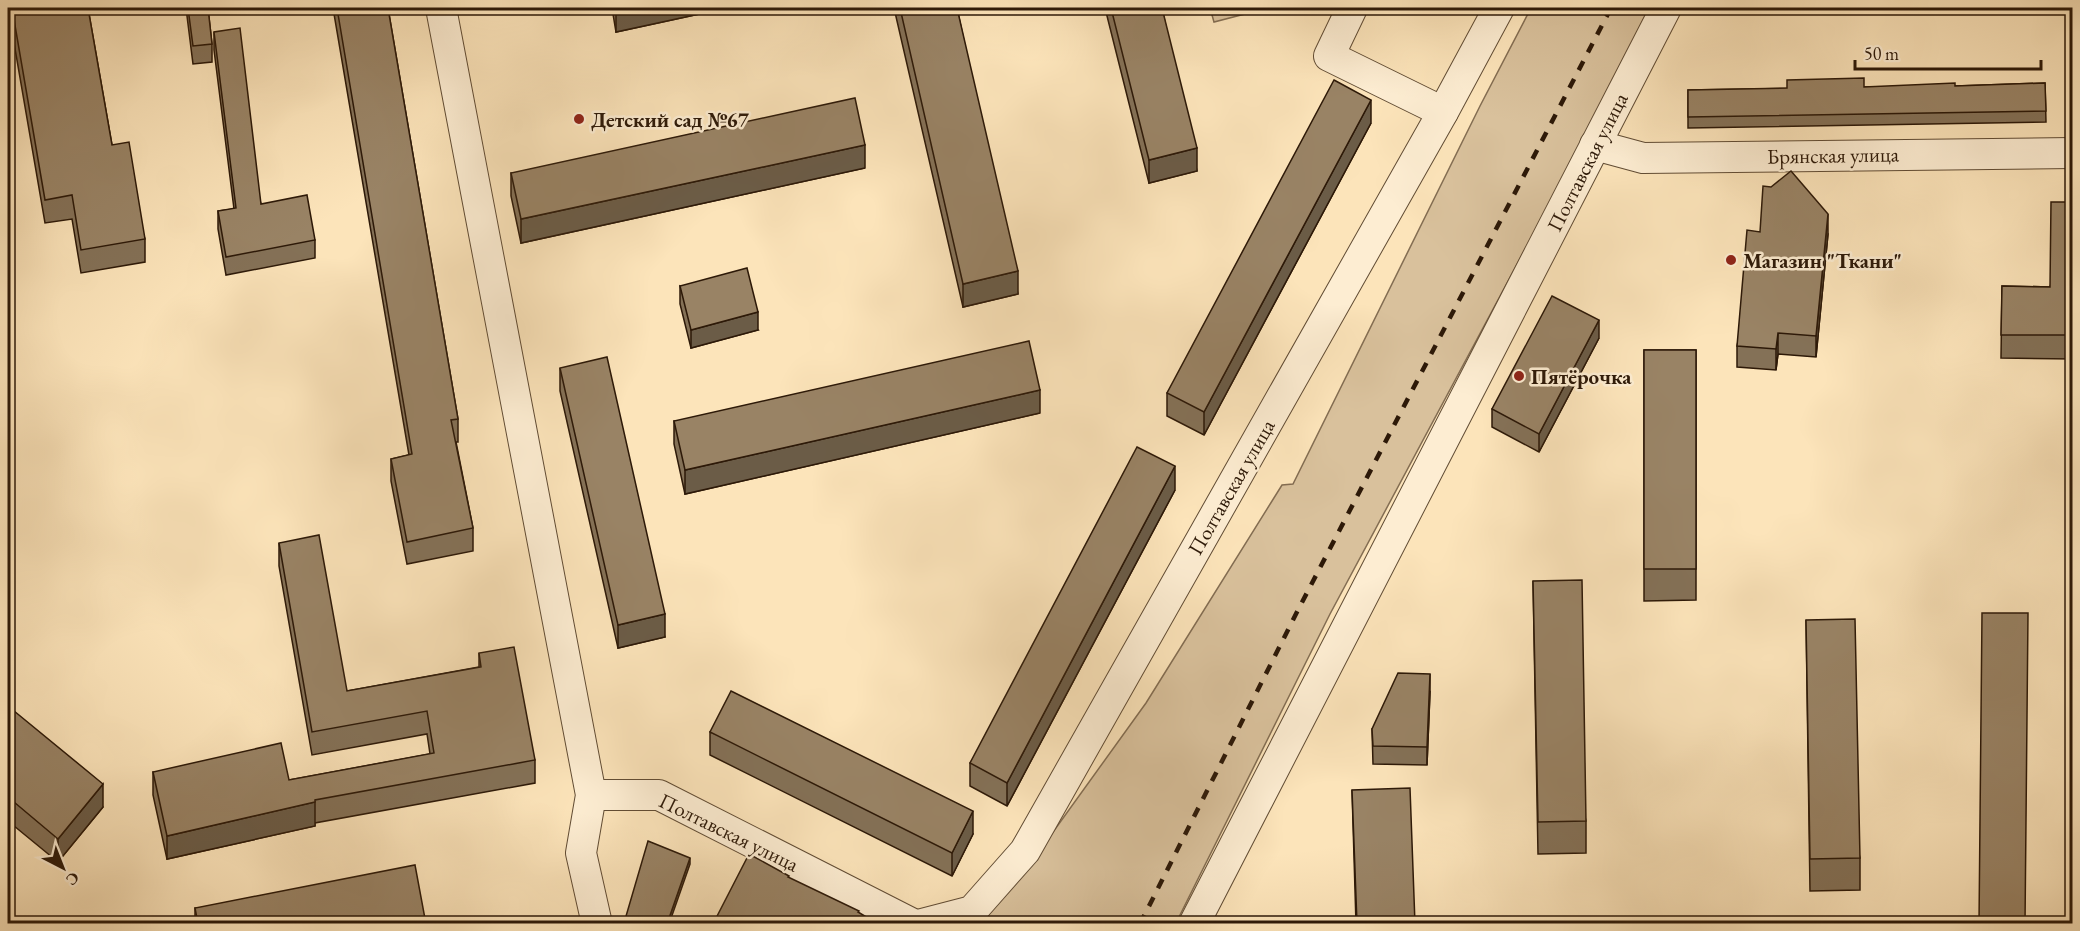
<svg xmlns="http://www.w3.org/2000/svg" width="2080" height="931" viewBox="0 0 2080 931" font-family="'EB Garamond',serif">
<style>
.green{fill:#d9c19c;stroke:#836d52;stroke-width:1.5}
.lines{fill:none;stroke-linecap:round;stroke-linejoin:round}
.minor-casing{stroke:#614c34;stroke-width:32}
.minor{stroke:#fdedd2;stroke-width:30}
.rail{stroke:#2d1908;stroke-width:4.5;stroke-dasharray:10 10;stroke-linecap:butt}
.wall{fill:#847157;stroke:#2d1908;stroke-width:1.5}
.shaded-wall{fill:#6b5c47;stroke:#2d1908;stroke-width:1.5}
.building{fill:#998365;stroke:#2d1908;stroke-width:1.5}
.poi-dot{fill:#8f2418;stroke:#fdedd2;stroke-width:2}
.labels{text-anchor:middle;dominant-baseline:central;stroke-width:5;stroke-linejoin:round;paint-order:stroke}
.poi-label{font-size:21px;font-weight:bold;fill:#2d1908;stroke:#fdedd2;text-anchor:start}
.street-label{font-size:21px;fill:#2d1908;stroke:#fdedd2}
</style>
<rect width="100%" height="100%" fill="#fce4ba"/>
<filter id="stains"><feTurbulence type="fractalNoise" baseFrequency=".00333" numOctaves="4"/><feColorMatrix values="0 0 0 0 .2 0 0 0 0 .09 0 0 0 0 .02 0 0 0 .5 -.17"/></filter>
<radialGradient id="worn" r=".72"><stop offset=".6" stop-color="#630" stop-opacity="0"/><stop offset="1" stop-color="#630" stop-opacity=".3"/></radialGradient>
<g class="green">
<polygon points="1210,8 1268,8 1214,22"/>
<polygon points="1531,8 1652,8 1552,199 1330,614 1176,923 973,924 1030,864 1146,703 1282,485 1293,484 1480,106"/>
</g>
<g class="lines">
<defs>
<g id="minor">
<polyline points="441,8 591,795 581,853 597,924"/>
<polyline points="1352,8 1329,56 1443,112"/>
<polyline points="1595,145 1643,158 2072,153"/>
<polyline points="591,795 659,795 913,924"/>
<polyline points="922,924 972,911 1025,851 1443,112 1499,8"/>
<polyline points="1194,924 1666,8"/>
</g>
</defs>
<use href="#minor" class="minor-casing"/>
<use href="#minor" class="minor"/>
<polyline class="rail" points="1140,924 1298,610 1611,8"/>
</g>
<g class="wall">
<polygon points="8,8 88,8 112,145 145,239 145,262 81,273 72,219 45,223"/>
<polygon points="186,8 208,8 212,44 212,62 193,64"/>
<polygon points="333,8 388,8 458,419 458,442 456,442 473,528 473,551 407,564 391,481 391,459 409,455"/>
<polygon points="612,8 727,8 616,32"/>
<polygon points="894,8 957,8 1018,294 963,307"/>
<polygon points="1105,8 1162,8 1197,171 1149,183"/>
<polygon points="214,32 261,204 315,240 315,258 226,275 218,229 218,211 234,209 214,50"/>
<polygon points="2045,83 2046,122 1688,128 1688,90 1864,87 1955,86"/>
<polygon points="1371,123 1204,435 1167,416 1167,393"/>
<polygon points="865,168 521,243 511,196 511,173"/>
<polygon points="2073,202 2073,359 2001,358 2002,286 2050,287"/>
<polygon points="1760,232 1828,234 1816,357 1778,354 1776,370 1737,367 1737,346"/>
<polygon points="680,286 758,330 691,348 680,304"/>
<polygon points="1599,338 1539,452 1492,427 1492,409"/>
<polygon points="1644,350 1696,350 1696,600 1644,601"/>
<polygon points="560,368 665,637 618,648 560,391"/>
<polygon points="1040,413 685,494 674,444 674,421"/>
<polygon points="1175,490 1007,806 970,786 970,763"/>
<polygon points="279,543 347,691 479,667 479,653 535,760 535,783 315,823 315,826 167,859 153,795 153,772 289,780 430,754 427,734 312,755 279,566"/>
<polygon points="1533,581 1586,821 1586,853 1538,854"/>
<polygon points="1806,620 1860,858 1860,890 1810,891"/>
<polygon points="1430,692 1427,765 1373,764 1372,729"/>
<polygon points="8,706 103,807 58,862 8,821"/>
<polygon points="710,732 973,834 952,876 710,755"/>
<polygon points="1352,790 1415,924 1356,924"/>
<polygon points="195,908 426,924 195,924"/>
</g>
<g class="shaded-wall">
<polygon points="623,8 727,8 616,32 616,9"/>
<polygon points="1371,100 1371,123 1204,435 1204,412"/>
<polygon points="865,145 865,168 521,243 521,219"/>
<polygon points="1197,148 1197,171 1149,183 1149,160"/>
<polygon points="1828,214 1828,234 1816,357 1816,336"/>
<polygon points="1018,271 1018,294 963,307 963,284"/>
<polygon points="758,312 758,330 691,348 691,330"/>
<polygon points="1599,320 1599,338 1539,452 1539,434"/>
<polygon points="1778,333 1778,354 1776,370 1776,349"/>
<polygon points="1040,390 1040,413 685,494 685,470"/>
<polygon points="1175,466 1175,490 1007,806 1007,783"/>
<polygon points="665,614 665,637 618,648 618,625"/>
<polygon points="1430,674 1430,692 1427,765 1427,747"/>
<polygon points="103,784 103,807 58,862 58,839"/>
<polygon points="315,802 315,826 167,859 167,836"/>
<polygon points="973,811 973,834 952,876 952,853"/>
<polygon points="690,858 690,864 669,924 667,924"/>
</g>
<g class="building">
<polygon points="12,8 88,8 112,145 129,142 145,239 81,250 72,195 45,200"/>
<polygon points="188,8 208,8 212,44 193,46"/>
<polygon points="337,8 388,8 458,419 451,420 473,528 407,542 391,459 412,454"/>
<polygon points="900,8 957,8 1018,271 963,284"/>
<polygon points="1111,8 1162,8 1197,148 1149,160"/>
<polygon points="240,28 261,204 307,195 315,240 226,257 218,211 236,208 214,32"/>
<polygon points="1864,78 1864,87 1955,83 1955,86 2045,83 2046,111 1688,117 1688,90 1787,88 1787,80"/>
<polygon points="1334,80 1371,100 1204,412 1167,393"/>
<polygon points="855,98 865,145 521,219 511,173"/>
<polygon points="1791,171 1828,214 1816,336 1778,333 1776,349 1737,346 1747,230 1760,232 1763,186 1771,187"/>
<polygon points="2051,202 2073,202 2073,335 2001,335 2002,286 2050,287"/>
<polygon points="747,268 758,312 691,330 680,286"/>
<polygon points="1552,296 1599,320 1539,434 1492,409"/>
<polygon points="1029,341 1040,390 685,470 674,421"/>
<rect x="1644" y="350" width="52" height="219"/>
<polygon points="607,357 665,614 618,625 560,368"/>
<polygon points="1137,447 1175,466 1007,783 970,763"/>
<polygon points="319,535 347,691 481,667 479,653 514,647 535,760 315,800 315,802 167,836 153,772 281,743 289,780 434,753 427,711 312,732 279,543"/>
<polygon points="1582,580 1586,821 1538,822 1533,581"/>
<polygon points="1982,613 2028,613 2025,924 1979,924"/>
<polygon points="1855,619 1860,858 1810,859 1806,620"/>
<polygon points="1398,673 1430,674 1427,747 1373,746 1372,729"/>
<polygon points="731,691 973,811 952,853 710,732"/>
<polygon points="8,706 103,784 58,839 8,797"/>
<polygon points="1410,788 1415,924 1357,924 1352,790"/>
<polygon points="648,841 690,858 667,924 624,923"/>
<polygon points="749,854 789,876 788,877 859,911 858,912 878,924 713,924"/>
<polygon points="415,865 426,924 198,924 195,908"/>
</g>
<g class="poi-dot">
<circle cx="579" cy="119" r="6"/>
<circle cx="1731" cy="260" r="6"/>
<circle cx="1519" cy="376" r="6"/>
</g>
<g class="labels">
<g class="poi-label">
<text x="591" y="119">Детский сад №67</text>
<text x="1743" y="260">Магазин "Ткани"</text>
<text x="1531" y="376">Пятёрочка</text>
</g>
<g class="street-label">
<text transform="translate(1833 155) rotate(-1)">Брянская улица</text>
<text transform="translate(1587 162) rotate(-63)">Полтавская улица</text>
<text transform="translate(1231 487) rotate(-60)">Полтавская улица</text>
<text transform="translate(729 832) rotate(26)">Полтавская улица</text>
</g>
</g>
<rect width="2080" height="931" fill="none" stroke="#fce4ba" stroke-width="30"/>
<rect x="9" y="9" width="2062" height="913" fill="none" stroke="#2d1908" stroke-width="3"/>
<rect x="15" y="15" width="2050" height="901" fill="none" stroke="#2d1908" stroke-width="1.5"/>
<g transform="translate(63 868) rotate(138)" stroke="#fdedd2" stroke-width="4.5" paint-order="stroke">
<path d="M0-4.5L10 22L0 15L-10 22Z" fill="#2d1908"/>
<text y="-9" font-size="16" font-weight="bold" text-anchor="middle" fill="#2d1908">С</text>
</g>
<path d="M1855 60v9h186v-9" fill="none" stroke="#2d1908" stroke-width="3"/>
<text x="1864" y="60" font-size="18" fill="#2d1908" stroke="#fdedd2" stroke-width="4.5" paint-order="stroke">50 m</text>
<rect width="100%" height="100%" filter="url(#stains)"/>
<rect width="100%" height="100%" fill="url(#worn)"/>
</svg>
